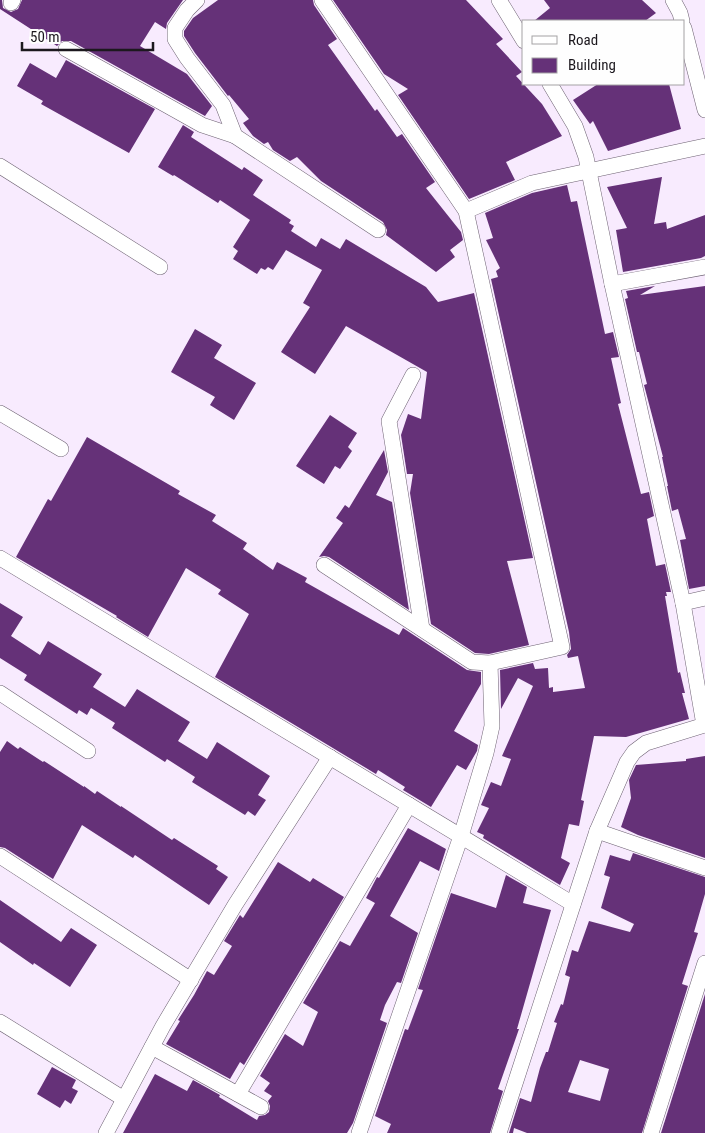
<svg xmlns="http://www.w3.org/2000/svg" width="705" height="1133" viewBox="0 0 705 1133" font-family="'Roboto Condensed',sans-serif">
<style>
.building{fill:#653178;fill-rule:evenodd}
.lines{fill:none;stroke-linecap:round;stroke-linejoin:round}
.minor-casing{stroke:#6d6272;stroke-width:16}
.minor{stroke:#fff;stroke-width:15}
</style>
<rect width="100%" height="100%" fill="#f8ebfe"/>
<g class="building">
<polygon points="0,0 2,0 3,8 11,12 18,9 22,0 183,0 167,23 166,29 155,22 140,46 187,74 212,106 205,116 71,41 62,41 57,46 0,9"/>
<polygon points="218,0 313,0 314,5 337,39 328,45 375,111 377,109 397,137 402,134 435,182 426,188 461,232 463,240 450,250 455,257 436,272 386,235 387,230 383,222 321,181 297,157 290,161 273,150 268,142 264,144 253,136 243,123 249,119 229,95 228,96 195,53 184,36 184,31 193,18"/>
<polygon points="333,0 466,0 503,39 496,44 522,72 516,76 542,104 562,136 506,162 515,180 469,199 398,95 408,89 384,74"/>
<polygon points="544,0 642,0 656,13 645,21 534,21 550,8"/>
<polygon points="66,60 155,109 129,153 41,104 43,101 17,86 30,63 56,78"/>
<polygon points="598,84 669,84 681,129 608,151 593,121 590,124 573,100"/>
<polygon points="183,125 194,132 191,137 242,170 244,167 263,180 253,195 291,220 289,223 294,226 291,231 316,247 321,238 340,249 346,239 426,287 438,302 474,293 533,558 507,561 529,645 489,654 475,653 431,624 410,493 413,474 407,474 401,435 408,414 421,419 427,372 346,326 315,374 281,352 310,307 303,303 322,270 286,250 273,270 268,267 265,270 261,268 257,274 233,259 238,251 233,247 250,220 220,200 218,203 174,175 173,176 158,167"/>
<polygon points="662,177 654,224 666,222 667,229 705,215 705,256 701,258 623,272 616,230 627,228 607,187"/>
<polygon points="567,185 571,202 577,201 605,334 613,332 619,357 611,358 621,403 618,404 641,494 649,492 654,516 647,519 656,566 665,564 671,592 666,592 667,596 665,596 678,673 680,672 685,693 682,693 689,719 626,737 594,736 581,800 584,801 579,826 569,824 561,858 570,863 560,885 483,838 484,835 477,832 489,808 481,805 491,782 501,786 511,759 502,756 533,686 518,678 501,709 500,670 533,663 535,669 548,668 549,688 553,687 553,692 585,688 578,656 568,658 567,655 571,649 569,632 491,279 498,277 496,271 500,268 486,240 493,238 485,213 532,193"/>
<polygon points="655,286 640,295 705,286 705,586 689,589 680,540 686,539 678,509 672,511 667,486 668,486 662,457 663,457 644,385 647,384 639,352 637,352 625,299 628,298 626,291"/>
<polygon points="195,329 222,345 214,358 256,383 234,420 210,405 215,397 171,372"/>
<polygon points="330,415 357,433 348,447 352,451 340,469 335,466 324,484 296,466"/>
<polygon points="87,437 180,491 178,494 216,515 212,521 247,543 243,549 273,570 277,562 307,578 305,582 399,635 403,628 467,670 481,672 481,684 454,731 478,745 477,751 466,770 457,765 431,807 403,790 405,787 378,770 376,774 215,677 249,614 218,594 221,590 186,568 148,637 116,617 117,616 16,557 48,499 51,501"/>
<polygon points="384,450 388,472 376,495 392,502 409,610 329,557 324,556 319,557 343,523 336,518 345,505 349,508"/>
<polygon points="0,603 23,617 11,636 40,655 48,641 102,674 93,687 125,707 137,689 190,722 178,741 207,759 217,742 270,776 258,795 266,800 255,816 248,811 245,815 192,782 195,777 167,759 165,762 112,728 115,723 91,708 87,715 79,710 77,714 24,680 27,675 0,658"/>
<polygon points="7,741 18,749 20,747 43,762 44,761 84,787 84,786 95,794 97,791 121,807 121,806 172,840 174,838 218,866 216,869 228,877 209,905 135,855 133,858 82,825 53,879 5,848 0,847 0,752"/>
<polygon points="705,756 705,858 638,835 621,827 631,798 629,780 636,765 686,761 686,759"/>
<polygon points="408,828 446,849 439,871 420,861 390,916 418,933 401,983 397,982 385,1005 380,1020 387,1023 353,1123 347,1133 123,1133 155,1074 187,1091 193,1080 220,1095 219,1097 257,1120 259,1116 265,1115 269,1112 270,1106 268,1101 272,1096 264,1091 270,1083 260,1076 285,1034 303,1046 318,1012 303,1003 340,941 350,946 375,903 366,898 377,877 379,878"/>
<path d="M633 853 705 877V894L694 932 698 933 682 984 688 986 642 1133H527L514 1128 513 1133H509L520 1098 531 1102 540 1068 546 1052H548L557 1023 554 1022 561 1004 563 1005 570 977 565 975 572 950 578 952 589 921 630 932 634 924 601 908 610 877 604 875 610 855 630 861ZM580 1060 609 1069 600 1101 568 1092Z"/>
<polygon points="278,862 310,882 313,878 344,897 244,1065 240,1062 230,1079 166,1044 180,1021 178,1020 194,995 207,971 214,975 232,946 224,941 240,915 243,918"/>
<polygon points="506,875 527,887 523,903 551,910 517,1029 519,1029 498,1089 503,1091 490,1133 387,1133 391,1124 375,1116 405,1029 408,1030 423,990 418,989 451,893 496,908"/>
<polygon points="0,900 61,942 71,928 97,945 70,987 34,963 33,965 0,942"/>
<polygon points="705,994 705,1133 661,1133"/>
<polygon points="52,1067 76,1080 72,1088 78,1091 71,1104 65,1100 60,1108 37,1094"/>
</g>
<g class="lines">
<defs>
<g id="minor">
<polyline points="197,0 187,10 175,28 175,39 187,58 223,105 235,136 378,230"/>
<polyline points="322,0 466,211 562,647 490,663 472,662 324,565"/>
<polyline points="499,0 524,41"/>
<polyline points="673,0 680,13 682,21"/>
<polyline points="11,3 13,0"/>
<polyline points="684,28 705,110"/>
<polyline points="66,49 202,125 235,136"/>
<polyline points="550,84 575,126 586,157 612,284 683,603 704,725"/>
<polyline points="0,166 160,267"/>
<polyline points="466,211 532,183 705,146"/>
<polyline points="612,284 705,267"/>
<polyline points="413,375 389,421 422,629"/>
<polyline points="0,413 61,449"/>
<polyline points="0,558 573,904"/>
<polyline points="683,603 705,598"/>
<polyline points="0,693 88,751"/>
<polyline points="597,831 705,868"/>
<polyline points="0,856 191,980"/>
<polyline points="0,1022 124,1099"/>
<polyline points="152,1047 261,1107"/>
<polyline points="238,1094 409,805"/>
<polyline points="106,1133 163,1026 235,905 330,757"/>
<polyline points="359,1133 461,836 486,753 492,726 490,663"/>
<polyline points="499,1133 597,831 627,762 634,752 646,743 705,725"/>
<polyline points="651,1133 705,963"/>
</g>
</defs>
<use href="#minor" class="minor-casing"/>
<use href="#minor" class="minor"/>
</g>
<rect x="522" y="20" width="162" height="65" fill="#fefefe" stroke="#a4a2a4"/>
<rect x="532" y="36" width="25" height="8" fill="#ffffff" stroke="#a4a2a4"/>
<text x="568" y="45" font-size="15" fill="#1c181e">Road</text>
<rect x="532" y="58" width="25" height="15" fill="#653178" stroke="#a4a2a4"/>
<text x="568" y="70" font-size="15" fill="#1c181e">Building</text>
<path d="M22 42v8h131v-8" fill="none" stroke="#1c181e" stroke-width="2.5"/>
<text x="30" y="42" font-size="15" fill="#1c181e" stroke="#fefefe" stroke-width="4" paint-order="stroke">50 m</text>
</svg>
